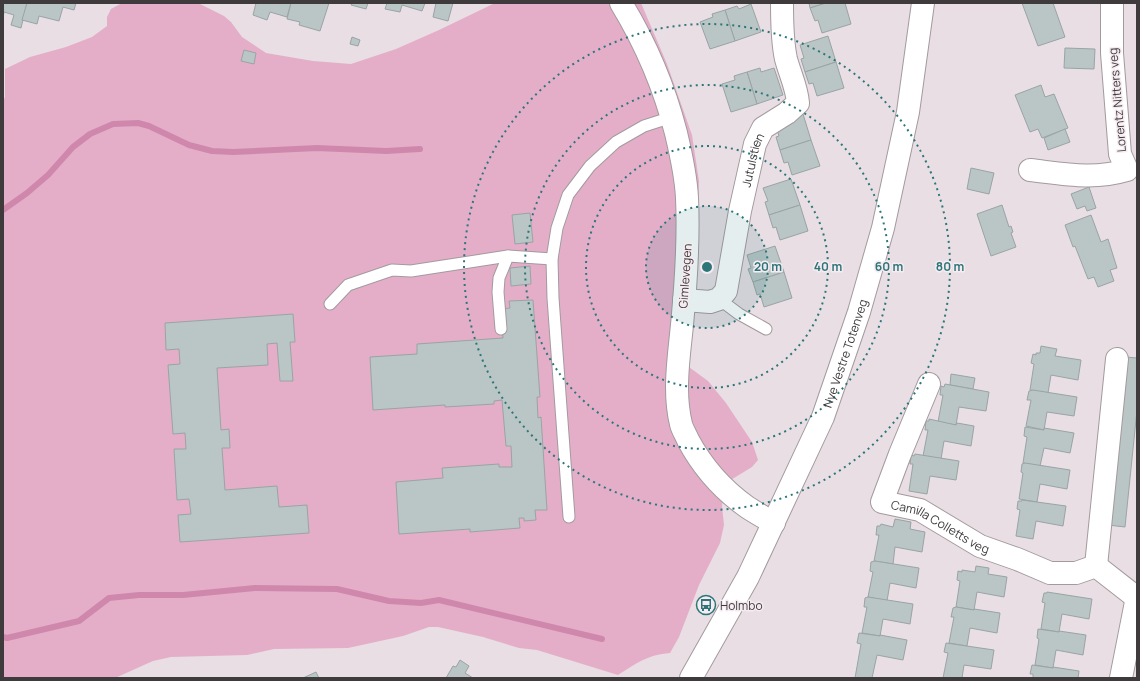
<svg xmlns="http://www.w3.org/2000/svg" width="1140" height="681" viewBox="0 0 1140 681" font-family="Manrope,sans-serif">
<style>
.green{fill:#e4aec9}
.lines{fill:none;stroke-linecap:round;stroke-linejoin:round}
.stream{stroke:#cf88ac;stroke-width:6}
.building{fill:#bac5c5;stroke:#9aa4a5}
.lane-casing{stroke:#a39a9e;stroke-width:13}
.street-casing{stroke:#a39a9e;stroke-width:24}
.secondary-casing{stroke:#a39a9e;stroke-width:24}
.lane{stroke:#fff;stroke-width:11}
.street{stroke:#fff;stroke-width:22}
.secondary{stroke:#fff;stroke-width:22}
.ring{fill:none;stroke:#2c7679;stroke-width:2;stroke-dasharray:2 4}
.labels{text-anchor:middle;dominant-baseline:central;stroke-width:3;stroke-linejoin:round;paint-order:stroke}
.street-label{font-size:12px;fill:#3f3b3d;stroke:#f5ebf0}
.poi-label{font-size:12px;fill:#3f3b3d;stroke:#f5ebf0;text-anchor:start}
.centre{fill:#2c7679;stroke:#f5ebf0;stroke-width:2}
.ring-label{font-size:12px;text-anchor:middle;font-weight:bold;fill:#2c7679;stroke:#f5ebf0;stroke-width:3;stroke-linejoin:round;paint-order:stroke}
</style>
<rect width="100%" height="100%" fill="#e8dee3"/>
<path class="green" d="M122 3H198L224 16 231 22 242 37 266 53 313 61 351 64 396 49 439 30 495 3H641L667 64 692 135 699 181 697 246 678 359 708 381 726 403 752 442 758 460 752 467 729 481 723 488 722 507 724 525 720 543 699 585 679 637 670 653C647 655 637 663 618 675L537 650 519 648 483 637 438 627H429L403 636 348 648 274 649 247 655 171 657 153 661 115 678H3V102L5 97V69L30 57 66 47 92 37 107 26V17L111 9Z"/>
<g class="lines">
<g class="stream">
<polyline points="3,210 27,193 48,175 73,147 90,134 113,124 138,123 149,126 189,145 212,151 233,152 317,148 386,151 420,149"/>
<polyline points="3,637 7,638 79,621 109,598 139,595 183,595 255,588 337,589 389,601 421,603 439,600 602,639"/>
</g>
</g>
<g class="building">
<polygon points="3,3 27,3 21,28 11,25 14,15 4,12 3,18"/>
<polygon points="27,3 76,3 74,10 63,7 59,21 39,16 37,24 22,20"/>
<polygon points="256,3 291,3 287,17 270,12 267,20 253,15"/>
<polygon points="291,3 329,3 320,31 299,25 300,22 287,19"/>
<polygon points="352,3 368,3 366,9 351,5"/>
<polygon points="387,3 425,3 422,11 402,5 400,12 385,9"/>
<polygon points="436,3 453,3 448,21 433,17"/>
<polygon points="809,3 826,3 810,8"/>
<polygon points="826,3 845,3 851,24 822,33 818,20 815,21 810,8"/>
<polygon points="1022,3 1053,3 1065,37 1038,46"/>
<polygon points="751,4 761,32 735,41 725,10 737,6 739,9"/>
<polygon points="725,10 735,41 710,49 700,22 713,17 712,14"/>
<polygon points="828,36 836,62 805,72 801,59 804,58 800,45"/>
<polygon points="352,37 360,40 358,46 350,44"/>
<polygon points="1065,48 1095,49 1094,69 1064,68"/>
<polygon points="244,50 256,53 254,64 241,61"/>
<polygon points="836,62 844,88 817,96 813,83 809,84 805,72"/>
<polygon points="760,68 761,72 774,68 783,95 757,104 747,72"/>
<polygon points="747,72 757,104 731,112 722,84 735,80 734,76"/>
<polygon points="1041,85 1045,97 1054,94 1068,128 1042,138 1038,129 1030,132 1015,95"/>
<polygon points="803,114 811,140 780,150 776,137 779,136 775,123"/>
<polygon points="1065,129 1070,142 1048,150 1044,138"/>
<polygon points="811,140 820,166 792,175 788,162 784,163 780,150"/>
<polygon points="971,168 994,173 989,194 967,189"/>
<polygon points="791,179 800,205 769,215 765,202 768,201 763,188"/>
<polygon points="1089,187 1096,208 1087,211 1085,206 1077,209 1071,194"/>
<polygon points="800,205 808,231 780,240 776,227 773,228 769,215"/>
<polygon points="1002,205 1009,227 1011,226 1013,232 1011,233 1016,247 991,256 977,214"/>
<polygon points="530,213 533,242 515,244 512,215"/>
<polygon points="1091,215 1101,242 1108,239 1117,268 1110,270 1114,281 1098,287 1094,277 1088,279 1075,246 1073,247 1065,225"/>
<polygon points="775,246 784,272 753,282 748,269 751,268 747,255"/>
<polygon points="530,266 531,284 511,286 510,268"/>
<polygon points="784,272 792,298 764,307 760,294 757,295 753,282"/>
<polygon points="533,300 540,397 537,397 538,418 541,417 547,510 535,510 536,520 524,521 524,518 519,518 520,528 470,532 470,529 399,534 396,482 443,478 442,468 499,464 499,467 512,467 511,446 506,446 502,400 494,401 494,404 445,407 445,405 373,410 370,357 417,354 417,344 503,338 501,309 510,308 509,301"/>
<polygon points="293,314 295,342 290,342 293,381 280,381 277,343 267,344 268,365 217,368 221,430 229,429 230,448 222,448 225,490 277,486 279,507 307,505 309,533 180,542 178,515 191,514 189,499 177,500 174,449 186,449 185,433 173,434 168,365 180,364 179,349 166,350 165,323"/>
<polygon points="1041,346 1057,349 1055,356 1081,360 1078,380 1051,375 1048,393 1030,390 1034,364 1031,363 1033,354 1036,355 1036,353 1040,353"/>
<polygon points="1126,357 1137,358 1137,410 1125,527 1108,525"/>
<polygon points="951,374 975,378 973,389 950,385"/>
<polygon points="945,384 989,392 986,411 959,407 956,425 938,422 943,395 940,395 941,386 944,387"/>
<polygon points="1033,390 1077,397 1074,416 1047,412 1044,430 1026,426 1031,400 1027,400 1029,391"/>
<polygon points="929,419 956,425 957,423 974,426 971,446 944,441 941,459 923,456 928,430 925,430 926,421 929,421"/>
<polygon points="1025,427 1044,430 1044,428 1074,433 1070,453 1044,448 1040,466 1023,463 1027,437 1024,436"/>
<polygon points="915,454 959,461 956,480 930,476 927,494 909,491 913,464 910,464 911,455 914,456"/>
<polygon points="1025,463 1070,470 1067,489 1040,484 1037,502 1019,499 1023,473 1021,472 1022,464"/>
<polygon points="1022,500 1066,506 1063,526 1036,521 1033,539 1016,536 1020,510 1017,509 1018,501 1022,501"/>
<polygon points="895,519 911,522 910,529 925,532 922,552 895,547 893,564 874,561 879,535 876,535 877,526 880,526 881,524 893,527"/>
<polygon points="875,561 919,568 916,588 890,583 887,601 868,597 873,572 870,571 871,562"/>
<polygon points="976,566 989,568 988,574 1007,577 1004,597 977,592 974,610 956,607 960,581 957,580 958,571 962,572 962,570 975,572"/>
<polygon points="1047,592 1092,599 1089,619 1062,614 1059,632 1041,629 1045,603 1042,602 1044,593 1047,593"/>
<polygon points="868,597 913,604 910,624 883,619 880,636 862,633 867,607 864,607 865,598"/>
<polygon points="956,607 974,610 974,609 1000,613 997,633 970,628 967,646 949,643 954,617 951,617 953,608"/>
<polygon points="1038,629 1059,632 1059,631 1086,635 1083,655 1056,650 1053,668 1035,665 1039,639 1037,638"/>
<polygon points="859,633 880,636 880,635 907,640 903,660 877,655 872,678 855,678 861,644 857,643"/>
<polygon points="946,643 994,650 991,669 964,665 962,678 943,678 948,653 944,652"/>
<polygon points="460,660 469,666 465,673 473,678 446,678 453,666 456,667"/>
<polygon points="1032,665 1053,668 1053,667 1079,671 1078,678 1033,678 1033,674 1030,674"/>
<polygon points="316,672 319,678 303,678"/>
</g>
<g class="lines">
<defs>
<g id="lane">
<polyline points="719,299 739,314 766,329"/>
<polyline points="330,304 348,285 392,270 411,271 508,256 552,259"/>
<polyline points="501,329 498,292 499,278 508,256"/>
<polyline points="569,517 553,298 552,259 557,228 568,195 590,166 616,142 644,126 672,117"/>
</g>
<g id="street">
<path d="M1030 170C1065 174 1093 180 1127 170L1120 154 1112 53V3"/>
<path id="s1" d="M684 300 710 302 719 299 726 291 740 211 755 144 763 128 787 113 798 103C797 88 790 74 786 59 782 41 782 21 782 3"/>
<path id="s2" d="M929 384 900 454 882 502 920 510 980 546 1017 559 1050 573H1076L1096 566 1137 598"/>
<polyline points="1096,566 1117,359"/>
<polyline points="1121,678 1137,597"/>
</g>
<g id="secondary">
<path d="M621 3C646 44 664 86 676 133 681 154 686 176 687 198 689 240 686 283 682 325 679 356 673 392 681 424 682 429 686 435 688 440 702 466 723 490 747 507 756 513 765 518 774 523"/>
<path id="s3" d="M691 678 748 577 823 417 859 312 883 228 908 112 923 3"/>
</g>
</defs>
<use href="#lane" class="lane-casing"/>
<use href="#street" class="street-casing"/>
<use href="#secondary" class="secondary-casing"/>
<use href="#lane" class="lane"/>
<use href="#street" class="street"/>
<use href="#secondary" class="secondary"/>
</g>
<circle cx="707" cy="267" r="61" fill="#2c7679" fill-opacity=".12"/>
<g class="ring">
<circle cx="707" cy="267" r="61"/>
<circle cx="707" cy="267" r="121"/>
<circle cx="707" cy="267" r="182"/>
<circle cx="707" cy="267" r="243"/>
</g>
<defs>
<symbol id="bus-ring" viewBox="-11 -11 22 22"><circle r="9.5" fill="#f5ebf0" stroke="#2c7679" stroke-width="1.5"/><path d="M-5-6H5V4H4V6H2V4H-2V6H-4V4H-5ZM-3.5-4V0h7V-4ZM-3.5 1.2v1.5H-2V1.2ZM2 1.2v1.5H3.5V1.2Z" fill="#2c7679"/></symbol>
</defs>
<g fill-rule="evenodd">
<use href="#bus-ring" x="695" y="594" width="22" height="22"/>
</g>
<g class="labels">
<g class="street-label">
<text transform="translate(1117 100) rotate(-95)">Lorentz Nitters veg</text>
<text stroke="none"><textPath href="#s1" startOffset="180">Jutulstien</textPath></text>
<text transform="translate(685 276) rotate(-86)">Gimlevegen</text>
<text stroke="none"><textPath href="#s3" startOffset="360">Nye Vestre Totenveg</textPath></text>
<text stroke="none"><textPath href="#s2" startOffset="191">Camilla Colletts veg</textPath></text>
</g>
<g class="poi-label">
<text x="720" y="605">Holmbo</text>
</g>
</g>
<circle cx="707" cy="267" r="6" class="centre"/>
<g class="ring-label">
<text x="768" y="271">20 m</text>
<text x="828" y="271">40 m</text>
<text x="889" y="271">60 m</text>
<text x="950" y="271">80 m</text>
</g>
<rect width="1140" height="681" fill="none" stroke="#3f3b3d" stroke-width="8"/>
</svg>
